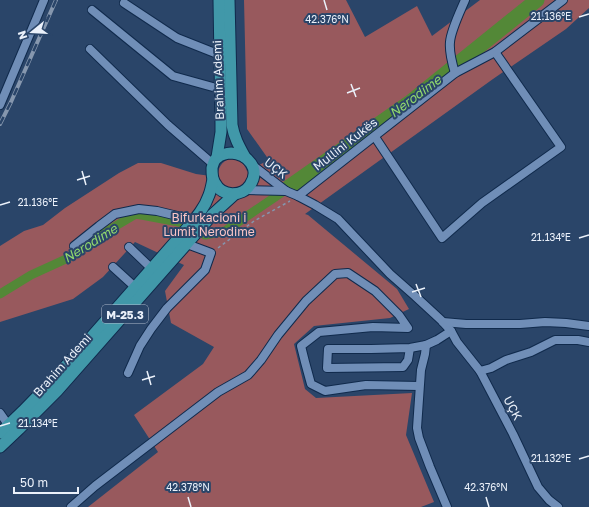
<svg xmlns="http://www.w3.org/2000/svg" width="589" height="507" viewBox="0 0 589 507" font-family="'Golos Text',sans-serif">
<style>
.green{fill:#98595d}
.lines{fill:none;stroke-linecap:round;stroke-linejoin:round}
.canal{stroke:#538837;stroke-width:9}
.river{stroke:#538837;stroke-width:15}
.minor-casing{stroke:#102a4c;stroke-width:10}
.major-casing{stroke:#102a4c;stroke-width:13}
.path{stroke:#8596ae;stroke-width:1.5;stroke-dasharray:3 3;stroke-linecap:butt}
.minor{stroke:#708eb7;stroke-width:8}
.major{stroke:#4198a9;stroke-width:11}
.rail-casing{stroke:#8697ae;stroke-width:4}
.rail{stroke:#2a4569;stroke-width:2.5;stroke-dasharray:8;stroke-linecap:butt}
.ticks{fill:none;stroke:#ebf1fa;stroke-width:1.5}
.labels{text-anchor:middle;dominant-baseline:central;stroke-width:4;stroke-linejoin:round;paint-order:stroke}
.shield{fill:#2a4569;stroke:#b1bdce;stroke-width:1}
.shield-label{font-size:11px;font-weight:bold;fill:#ebf1fa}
.street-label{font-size:12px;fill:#ebf1fa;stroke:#2a4569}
.park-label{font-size:12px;fill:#fcc5c6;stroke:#2a4569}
.water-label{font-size:13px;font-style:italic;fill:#92d96e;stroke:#2a4569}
.ticks-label{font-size:10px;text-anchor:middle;fill:#ebf1fa;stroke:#2a4569;stroke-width:4;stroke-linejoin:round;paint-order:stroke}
</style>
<rect width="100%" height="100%" fill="#2a4569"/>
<path class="green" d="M244 0H346L365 37 417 6 432 36 480 0H589V8L566 29 493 79 305 214 308 215 397 289 409 309 390 318 314 326 294 344 305 389 316 398 412 393 406 435 434 502 421 507H88L158 452 134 415 203 364 214 347 171 323 165 291 184 265 135 242 103 277 73 299 0 322V246L24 231 43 225 65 208 119 173 138 163H161L196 174 218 177C217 157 240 152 247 171L269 160 247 129Z"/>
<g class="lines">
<g class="canal">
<polyline points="205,235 225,231 281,193"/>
<polyline points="0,294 31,275 66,259 114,227 136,214 184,223"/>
</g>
<polyline class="river" points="289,187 409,103 537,0"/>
<defs>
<g id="minor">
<polyline points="124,3 177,38 220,55"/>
<polyline points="92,10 173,76 220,89"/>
<polyline points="90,49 168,125 213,164"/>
<path d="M455 73C452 63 449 52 450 42 451 30 460 12 465 0"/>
<polyline points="0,105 37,17 44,0"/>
<polyline points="375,137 442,238 482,203 561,147 495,52"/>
<polyline points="251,164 286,191 298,196 315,205 338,219 390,274 415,296 441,320 451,331 457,342 480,371 513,434 538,487 549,500 558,507"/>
<polyline points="246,190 286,191"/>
<polyline points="298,196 455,73 495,52 563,0"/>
<polyline points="74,246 99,226 115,214 139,209 157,211 194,220"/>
<polyline points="129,247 152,269"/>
<polyline points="113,267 135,287"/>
<polyline points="443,322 466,324 520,324 545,322 566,323 589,326"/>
<polyline points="426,345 425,354 421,370 417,428 419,438 430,467 447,507"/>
<polyline points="410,348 408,360 403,367 327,368 328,349 371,349 410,348 426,345 437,340 451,331"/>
<polyline points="480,371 491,368 506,360 531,352 555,340 578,340 589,342"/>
<polyline points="128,373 140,346 151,329 167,308 205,270 211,253 187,244"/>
<polyline points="0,413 9,426"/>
<polyline points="71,507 95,486 218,392 248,375 261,360 278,335 306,301 335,274 348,273 375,291 399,315 408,328 373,327 319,332 301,346 305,362 311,384 325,391 366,385 419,386"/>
</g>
<g id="major">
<path d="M229 0 232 125C234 137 239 146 245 157"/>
<path d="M231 153C248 154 261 169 250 185 242 197 222 197 215 183 212 179 212 174 212 168 213 164 214 160 217 158 220 155 227 153 231 153Z"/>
<polyline points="217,157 221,132 221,124 219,0"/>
<path d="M0 433 23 411 56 377 183 233C193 221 204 210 209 195 211 190 212 184 213 179"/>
<polyline points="0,447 19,429 57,391 213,214 235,194"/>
</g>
</defs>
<use href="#minor" class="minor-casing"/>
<use href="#major" class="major-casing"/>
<polyline class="path" points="218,248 254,221 290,201"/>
<use href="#minor" class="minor"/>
<use href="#major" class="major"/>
<defs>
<polyline id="rail" points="0,124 11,102 56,0"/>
</defs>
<use href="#rail" class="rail-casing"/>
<use href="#rail" class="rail"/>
</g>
<path class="ticks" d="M324 0 327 10M579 17 589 14M351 84 356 97M347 93 360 88M82 171 86 185M77 180 90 176M0 205 10 202M579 238 589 235M416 284 421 297M412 292 425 288M147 371 151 385M142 380 155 376M0 426 10 423M579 459 589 456M188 497 191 507M486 497 489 507"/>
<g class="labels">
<rect class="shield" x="102" y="305" width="46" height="18" rx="3"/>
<g class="shield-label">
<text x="125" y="314">M-25.3</text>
</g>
<g class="street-label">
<text transform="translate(218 80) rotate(-92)">Brahim Ademi</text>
<text transform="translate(345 144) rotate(-38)">Mullini Kukës</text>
<text transform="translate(276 168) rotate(38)">UÇK</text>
<text transform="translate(62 365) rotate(-48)">Brahim Ademi</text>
<text transform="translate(513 408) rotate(62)">UÇK</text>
</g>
<g class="park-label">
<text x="209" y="217">Bifurkacioni i<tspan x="209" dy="14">Lumit Nerodime</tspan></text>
</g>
<g class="water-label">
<text transform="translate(415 96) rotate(-37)">Nerodime</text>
<text transform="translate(90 243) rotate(-32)">Nerodime</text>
</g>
</g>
<g class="ticks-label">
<text x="551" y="20">21.136°E</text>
<text x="327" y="23">42.376°N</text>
<text x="38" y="206">21.136°E</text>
<text x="551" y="241">21.134°E</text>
<text x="38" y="427">21.134°E</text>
<text x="551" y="462">21.132°E</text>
<text x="188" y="491">42.378°N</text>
<text x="486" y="491">42.376°N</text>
</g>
<g transform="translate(32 32) rotate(252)" stroke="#2a4569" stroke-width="3" paint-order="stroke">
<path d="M0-3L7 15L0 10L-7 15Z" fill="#ebf1fa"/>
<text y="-6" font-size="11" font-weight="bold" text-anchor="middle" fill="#ebf1fa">N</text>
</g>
<path d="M14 487v6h64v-6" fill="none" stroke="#ebf1fa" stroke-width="2"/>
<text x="20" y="487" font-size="12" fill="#ebf1fa" stroke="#2a4569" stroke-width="3" paint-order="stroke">50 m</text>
</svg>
